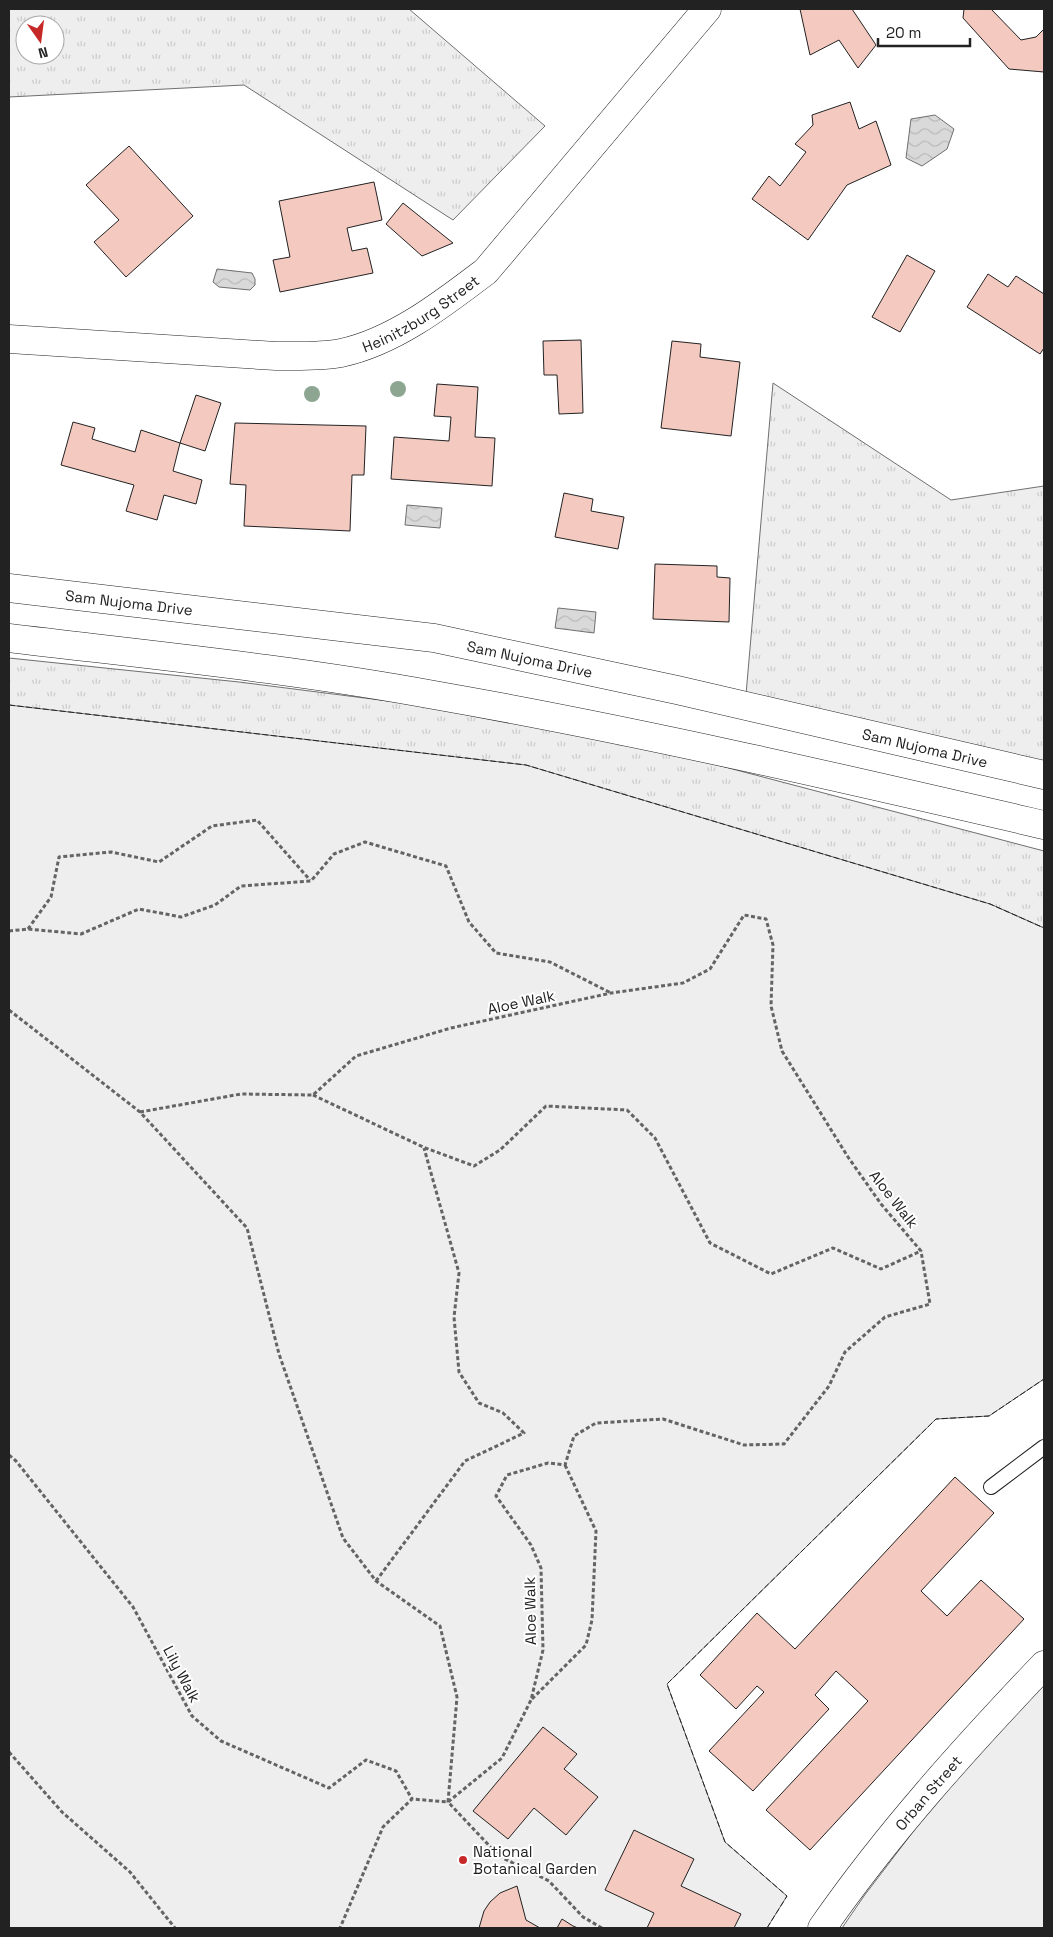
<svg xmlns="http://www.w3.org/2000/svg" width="1053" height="1937" viewBox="0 0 1053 1937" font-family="'Space Grotesk',sans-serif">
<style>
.grass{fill:url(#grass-tufts);stroke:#6f6f6f;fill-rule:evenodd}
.green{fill:#eee;stroke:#6f6f6f}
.water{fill:url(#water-waves);stroke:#6f6f6f}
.building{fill:#f3c9c0;stroke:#222}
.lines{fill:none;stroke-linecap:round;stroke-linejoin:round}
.service-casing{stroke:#222;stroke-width:16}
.minor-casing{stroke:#222;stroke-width:29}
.tertiary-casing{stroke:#222;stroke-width:29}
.trunk-casing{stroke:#222;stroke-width:29}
.path{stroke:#646464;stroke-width:3;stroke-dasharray:4 2.5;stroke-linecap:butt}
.service{stroke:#fff;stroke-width:14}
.minor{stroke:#fff;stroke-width:28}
.tertiary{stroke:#fff;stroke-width:28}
.trunk{stroke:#fff;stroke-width:28}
.fence{stroke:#222;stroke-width:1;stroke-dasharray:6 2.5;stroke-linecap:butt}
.tree{fill:#8da692}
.poi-dot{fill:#c62828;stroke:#fff;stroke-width:2}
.labels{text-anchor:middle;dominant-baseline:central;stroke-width:4;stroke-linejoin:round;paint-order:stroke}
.street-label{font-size:15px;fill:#222;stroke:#fff}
.poi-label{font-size:15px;fill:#222;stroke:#fff;text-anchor:start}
</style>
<defs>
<pattern id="grass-tufts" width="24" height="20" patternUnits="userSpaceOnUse" patternTransform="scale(1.25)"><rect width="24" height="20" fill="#eee"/><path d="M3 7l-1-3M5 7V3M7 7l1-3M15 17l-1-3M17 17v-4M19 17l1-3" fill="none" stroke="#ccc"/></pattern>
<pattern id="water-waves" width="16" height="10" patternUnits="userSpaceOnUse" patternTransform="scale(1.25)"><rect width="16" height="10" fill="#d9d9d9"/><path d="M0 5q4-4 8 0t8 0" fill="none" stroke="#bababa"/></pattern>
</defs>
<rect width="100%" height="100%" fill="#fff"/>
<g class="grass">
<path d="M9 9H409L545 126 453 220 244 85 9 97ZM25 25H55V55H25Z"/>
<polygon points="773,383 951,500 1044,486 1044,775 745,706"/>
<polygon points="9,658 239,682 435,707 687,757 1044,851 1044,928 990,904 9,709"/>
</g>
<g class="green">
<polygon points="9,705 526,765 990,904 1044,928 1044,1379 989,1416 936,1419 667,1684 725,1842 787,1896 767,1928 9,1928"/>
<polygon points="1044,1678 1044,1928 842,1928 864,1896 957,1774"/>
</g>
<g class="water">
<polygon points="935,115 954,129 947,149 922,166 906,158 911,119"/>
<polygon points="217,269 252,273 255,279 255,285 250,290 219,287 213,282"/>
<polygon points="407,505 442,508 440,528 405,525"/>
<polygon points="558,608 596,612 594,633 555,628"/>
</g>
<g class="building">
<polygon points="800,9 852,9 876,45 858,68 839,40 810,55"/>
<polygon points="964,9 991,9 1021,40 1036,37 1044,29 1044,72 1009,69 963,18"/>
<polygon points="850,102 859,129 876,121 891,165 847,185 808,240 752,199 769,176 780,186 806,152 795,144 813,125 812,115"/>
<polygon points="129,146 193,216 126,277 94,242 119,220 86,185"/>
<polygon points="374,182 382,220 347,228 352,251 367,248 373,273 280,292 273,260 290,257 279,201"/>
<polygon points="403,203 453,243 422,256 386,224"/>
<polygon points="907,255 935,271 900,332 872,317"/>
<polygon points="988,274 1008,287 1016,276 1044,294 1044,348 1040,354 967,307"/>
<polygon points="581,340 583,413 559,414 557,375 544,375 543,341"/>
<polygon points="672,341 701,344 700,357 740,362 731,436 661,428"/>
<polygon points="437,384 478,387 475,437 495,438 492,486 391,479 394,437 449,441 451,417 434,416"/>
<polygon points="196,395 221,403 205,451 180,443"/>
<polygon points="73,422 95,428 92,439 135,452 141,430 180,443 173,471 202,480 196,504 164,495 157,520 126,511 134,485 61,465"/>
<polygon points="235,423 366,426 364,475 352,475 350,531 244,526 246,485 230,484"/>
<polygon points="564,493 593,499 591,511 624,517 618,549 555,537"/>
<polygon points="655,564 717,566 717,577 730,578 729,622 653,619"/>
<polygon points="955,1477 994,1513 921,1591 947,1616 981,1580 1024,1619 810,1850 766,1810 868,1701 836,1671 815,1695 829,1709 753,1791 709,1751 764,1692 757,1686 736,1709 700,1675 757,1613 795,1649"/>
<polygon points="543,1727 577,1754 564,1769 598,1797 566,1835 534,1808 508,1839 473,1811"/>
<polygon points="634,1830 694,1859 681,1886 741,1914 734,1928 647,1928 654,1913 605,1890"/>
<polygon points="517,1886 526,1920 540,1928 479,1928 484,1911 490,1902 500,1893"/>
<polygon points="562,1919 573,1926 578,1928 557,1928"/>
</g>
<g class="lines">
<defs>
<polyline id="service" points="991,1487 1044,1447"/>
<g id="minor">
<path id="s1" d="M822 1928C888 1833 965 1748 1044 1665"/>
</g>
<g id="tertiary">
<path id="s2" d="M9 339 276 356C298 356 320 357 341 353 394 342 444 303 486 271L707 9"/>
</g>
<g id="trunk">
<path id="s3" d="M9 588 434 638 677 690 1044 775"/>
<path d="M9 638C150 655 293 669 434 695 639 731 841 778 1044 825"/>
</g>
</defs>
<use href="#service" class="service-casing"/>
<use href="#minor" class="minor-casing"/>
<use href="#tertiary" class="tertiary-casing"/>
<use href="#trunk" class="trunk-casing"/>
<g class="path">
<polyline points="28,929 51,897 59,857 111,852 159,862 212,826 257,820 310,880"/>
<polyline points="9,931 28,929 81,934 139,909 181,917 215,905 241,886 311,881 334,854 365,842 446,866 469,922 496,953 550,962 611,993"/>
<polyline points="9,1010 140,1112 247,1228 279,1354 343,1538 376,1581 440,1626 457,1697 448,1802 499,1856 549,1881 583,1917 602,1928"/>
<polyline points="313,1095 423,1147 474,1166 500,1150 546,1106 627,1110 655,1138 710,1243 771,1274 833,1248 881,1269 921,1251"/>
<polyline points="140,1112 241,1094 313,1095 356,1056 451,1028 611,993 683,983 710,969 744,915 766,919 773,945 771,1006 782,1051 848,1157 881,1204 921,1251 930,1304 885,1317 845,1352 829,1386 784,1444 744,1445 663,1419 596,1423 574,1436 565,1465 548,1463 507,1475 496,1496 531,1545 541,1568 543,1650 531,1700 502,1758 448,1802 412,1799 383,1827 340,1928"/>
<polyline points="9,1455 16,1461 133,1607 192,1716 221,1741 329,1788 366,1760 396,1771 412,1799"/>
<polyline points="376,1581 465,1461 524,1433 503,1413 479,1403 459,1372 454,1317 459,1273 424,1148"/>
<polyline points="532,1699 586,1645 592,1620 596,1531 565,1465"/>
<polyline points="9,1752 62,1812 130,1872 175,1928"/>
</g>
<use href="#service" class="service"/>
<use href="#minor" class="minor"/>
<use href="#tertiary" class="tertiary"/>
<use href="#trunk" class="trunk"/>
<g class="fence">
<polyline points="9,705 526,765 990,904 1044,928"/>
<polyline points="767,1928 787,1896 725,1842 667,1684 936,1419 989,1416 1044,1379"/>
</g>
</g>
<g class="tree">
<circle cx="398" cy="389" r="8"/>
<circle cx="312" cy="394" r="8"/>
</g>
<circle class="poi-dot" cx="463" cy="1860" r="5"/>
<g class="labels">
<g class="street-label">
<text stroke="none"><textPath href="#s2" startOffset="422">Heinitzburg Street</textPath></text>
<text stroke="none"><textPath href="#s3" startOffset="121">Sam Nujoma Drive</textPath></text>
<text stroke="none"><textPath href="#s3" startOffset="526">Sam Nujoma Drive</textPath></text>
<text stroke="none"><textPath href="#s3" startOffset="931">Sam Nujoma Drive</textPath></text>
<text transform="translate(521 1002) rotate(-12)">Aloe Walk</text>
<text transform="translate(894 1199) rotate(52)">Aloe Walk</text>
<text transform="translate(530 1611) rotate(-91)">Aloe Walk</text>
<text transform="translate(182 1674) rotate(62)">Lily Walk</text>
<text stroke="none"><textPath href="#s1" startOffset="172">Orban Street</textPath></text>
</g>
<g class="poi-label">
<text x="473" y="1851">National<tspan x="473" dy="17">Botanical Garden</tspan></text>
</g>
</g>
<rect width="1053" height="1937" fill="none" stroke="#222222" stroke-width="20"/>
<g transform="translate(40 40) rotate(166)"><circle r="24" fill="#ffffff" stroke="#a7a7a7"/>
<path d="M0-4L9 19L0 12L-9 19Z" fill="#c62828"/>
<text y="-8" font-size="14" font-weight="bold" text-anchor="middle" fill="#222222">N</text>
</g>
<path d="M878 38v8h92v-8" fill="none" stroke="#222222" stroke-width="2.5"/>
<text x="886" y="38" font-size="15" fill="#222222" stroke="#ffffff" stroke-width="4" paint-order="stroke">20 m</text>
</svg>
